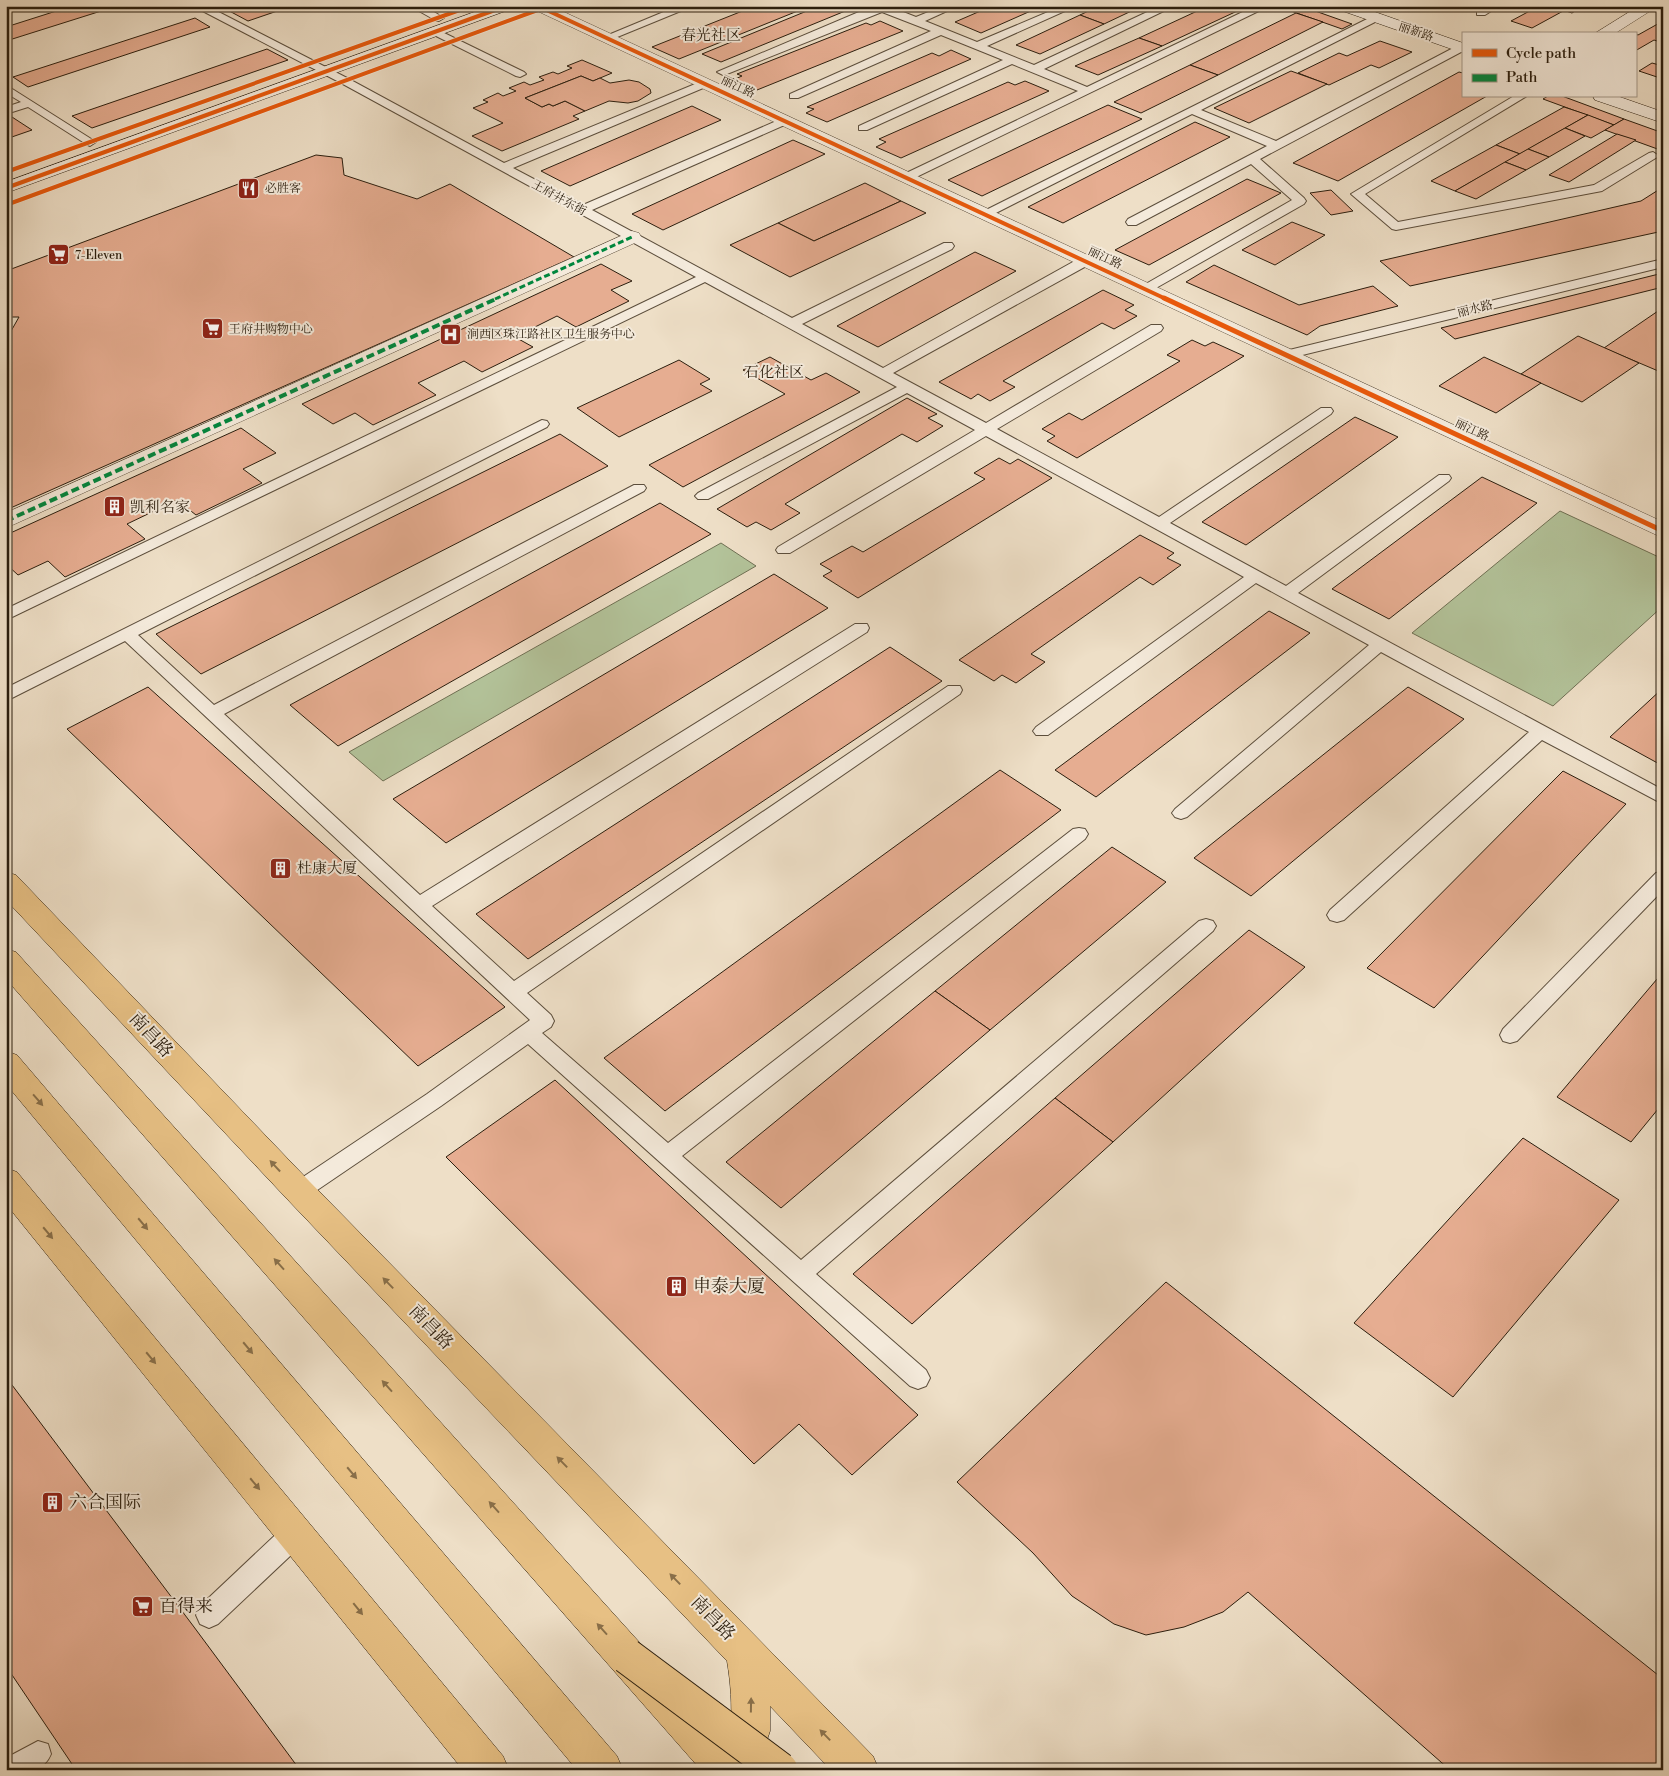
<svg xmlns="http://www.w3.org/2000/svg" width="1669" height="1776" viewBox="0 0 1669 1776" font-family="'Libre Bodoni','Noto Serif SC',serif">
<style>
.green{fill:#b3c39a;stroke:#6f7054}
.building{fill:#e6ad91;stroke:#2b1e0e}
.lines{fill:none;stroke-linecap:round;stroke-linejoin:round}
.lane-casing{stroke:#5c4e3c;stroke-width:2}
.street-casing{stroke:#5c4e3c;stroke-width:1}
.secondary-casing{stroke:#2b1e0e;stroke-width:1}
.primary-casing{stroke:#2b1e0e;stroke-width:1}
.highway-casing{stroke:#2b1e0e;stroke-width:1}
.lane{fill:#f4eadb;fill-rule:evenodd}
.street{fill:#f4eadb;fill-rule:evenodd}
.secondary{fill:#f4eadb;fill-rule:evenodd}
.primary{fill:#e7c084;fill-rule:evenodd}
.highway{fill:#e7c084;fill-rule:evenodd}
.primary-bridge-casing{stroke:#2b1e0e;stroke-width:37;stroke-linecap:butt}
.primary-bridge{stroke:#e7c084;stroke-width:35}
.quiet-far1{stroke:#00873e;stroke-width:3;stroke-dasharray:6 3;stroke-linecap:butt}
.quiet{stroke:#00873e;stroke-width:4;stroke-dasharray:8 4;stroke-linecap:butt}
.cycleway-far1-casing{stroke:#f4eadb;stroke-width:5.5}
.cycleway-casing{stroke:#f4eadb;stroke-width:8}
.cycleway-far1{stroke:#e8590c;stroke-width:4}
.cycleway{stroke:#e8590c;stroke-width:5}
.oneway{fill:#896f49}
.labels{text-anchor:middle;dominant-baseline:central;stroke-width:4;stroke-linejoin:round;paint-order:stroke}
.far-street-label{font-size:12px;fill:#2b1e0e;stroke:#f4eadb}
.far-poi-label{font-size:12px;fill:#2b1e0e;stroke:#f4eadb;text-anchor:start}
.far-quarter-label{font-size:15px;fill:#2b1e0e;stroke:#f4eadb}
.poi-label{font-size:15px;fill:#2b1e0e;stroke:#f4eadb;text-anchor:start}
.near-street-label{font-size:18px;fill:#2b1e0e;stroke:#f4eadb}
.near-poi-label{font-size:18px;fill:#2b1e0e;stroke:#f4eadb;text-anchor:start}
</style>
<rect width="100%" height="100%" fill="#eedfc7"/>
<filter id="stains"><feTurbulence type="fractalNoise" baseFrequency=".004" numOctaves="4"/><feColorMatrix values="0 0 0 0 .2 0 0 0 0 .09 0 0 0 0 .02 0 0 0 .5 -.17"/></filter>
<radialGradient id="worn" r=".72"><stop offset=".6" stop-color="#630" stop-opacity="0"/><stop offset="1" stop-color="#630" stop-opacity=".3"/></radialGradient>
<g class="green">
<polygon points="1560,511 1663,559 1663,606 1553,706 1412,633"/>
<polygon points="721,543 756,566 383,781 349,752"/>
</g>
<g class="building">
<polygon points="72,6 117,6 6,41 6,27"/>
<polygon points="220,6 292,6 248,21"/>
<polygon points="755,6 810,6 679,59 652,47"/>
<polygon points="819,6 855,7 721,62 702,54"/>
<polygon points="992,6 1042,6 981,33 955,22"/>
<polygon points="1099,6 1142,6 1104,24 1080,15"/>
<polygon points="1208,6 1248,6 1162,46 1139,38"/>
<polygon points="1301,6 1352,24 1342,29 1291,11"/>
<polygon points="1539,6 1551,6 1565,10 1532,28 1511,21"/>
<polygon points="1551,6 1583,6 1572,13"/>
<polygon points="1296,13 1323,22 1218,75 1190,65"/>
<polygon points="1080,15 1104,24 1040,54 1016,45"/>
<polygon points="195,18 210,27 28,87 13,77"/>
<polygon points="880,21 903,31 757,90 735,79 742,76 737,74 866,23 871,25"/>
<polygon points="1663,21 1663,43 1654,40 1635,51 1635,34 1638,35"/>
<polygon points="1139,38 1162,46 1098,75 1075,66"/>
<polygon points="1380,41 1412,52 1379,68 1371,65 1329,85 1298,73 1339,53 1347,56"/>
<polygon points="267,49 288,60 92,128 72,116"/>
<polygon points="951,50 971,59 827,122 806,113 814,109 807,107 932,53 939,56"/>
<polygon points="582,60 612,73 593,81 581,76 525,98 542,107 549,104 553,106 565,101 585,111 573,116 579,119 502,151 472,136 503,123 473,108 488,102 483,100 498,93 503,96 516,91 509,88 524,82 530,85 544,80 539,77 553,72 558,74 572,68 567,66"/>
<polygon points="1652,63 1663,66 1663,79 1639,71"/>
<polygon points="1190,65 1218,75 1141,113 1114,102"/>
<polygon points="1291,71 1327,84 1249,123 1214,108"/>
<polygon points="1459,72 1463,73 1463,96 1487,96 1338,181 1293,163"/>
<polygon points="581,76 593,81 600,78 610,83 629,80 639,82 650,89 651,93 638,101 628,103 609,101 585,111 565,101 553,106 549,104 542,107 525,98"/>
<polygon points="1025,81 1049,91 901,158 876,147 886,142 879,139 1008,82 1015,85"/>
<polygon points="1548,96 1562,96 1624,119 1614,125 1543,99"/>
<polygon points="1108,105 1142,119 982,196 948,180"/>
<polygon points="692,106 721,120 570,186 541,171"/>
<polygon points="1564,107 1588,115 1520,154 1496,145"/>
<polygon points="1588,115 1614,125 1591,138 1565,128"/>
<polygon points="12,117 32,130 6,139 6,119"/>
<polygon points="1624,119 1663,133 1663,151 1605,130"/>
<polygon points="1195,122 1230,137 1063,223 1028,207"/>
<polygon points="1565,128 1585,136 1549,157 1528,149"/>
<polygon points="1617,134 1636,140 1569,182 1549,175"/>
<polygon points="793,140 825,154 663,230 632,214"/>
<polygon points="1496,145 1520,154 1455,191 1431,181"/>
<polygon points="1528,149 1549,157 1526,170 1505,162"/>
<polygon points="316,155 342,158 344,175 417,199 450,184 574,257 6,510 6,340 19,317 6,317 6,271"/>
<polygon points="1505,162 1526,170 1476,199 1455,191"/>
<polygon points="1247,179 1281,193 1149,265 1115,250"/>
<polygon points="865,183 901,201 814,241 778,223"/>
<polygon points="1663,187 1663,231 1410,286 1380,261 1641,201"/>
<polygon points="1331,190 1353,211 1331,215 1310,193"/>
<polygon points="901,201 926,213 790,277 730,245 778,223 814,241"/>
<polygon points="1292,222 1325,235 1275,265 1242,250"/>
<polygon points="975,252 1016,271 878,347 837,326"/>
<polygon points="601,264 632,281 611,290 629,301 576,327 557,316 515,337 533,347 482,372 464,361 418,383 436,395 373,425 355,413 333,424 302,404"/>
<polygon points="1214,265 1299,305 1373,286 1398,306 1320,326 1307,335 1186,282"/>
<polygon points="1663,273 1663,287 1455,339 1441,328"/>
<polygon points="1103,290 1134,305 1125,310 1137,316 1114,329 1102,323 1003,381 1015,387 990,401 978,394 971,399 939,382"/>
<polygon points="1658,311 1663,313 1663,373 1604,348"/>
<polygon points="1578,336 1639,363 1582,402 1521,374"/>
<polygon points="1192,340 1205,346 1213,342 1244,356 1077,458 1047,441 1055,436 1042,429 1069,413 1082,420 1180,361 1167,355"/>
<polygon points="770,357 811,380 826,373 860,392 683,487 649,465 785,394 743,370"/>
<polygon points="1484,357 1521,374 1541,383 1496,413 1439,386"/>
<polygon points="679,360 710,379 700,384 712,391 619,437 577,408"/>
<polygon points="907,398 937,414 928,418 943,426 917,442 902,434 785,504 800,513 771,530 756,522 747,527 717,509"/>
<polygon points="1355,417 1398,437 1246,545 1202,522"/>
<polygon points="241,428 276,453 243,469 262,483 196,515 177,500 127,524 145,539 65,577 48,561 18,575 6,564 6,535"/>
<polygon points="560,434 608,466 201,674 156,634"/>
<polygon points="999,458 1010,464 1018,459 1052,478 858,598 823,576 832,571 820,564 852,546 863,552 985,479 974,473"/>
<polygon points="1482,477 1537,503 1389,619 1332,589"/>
<polygon points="660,503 711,534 338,746 290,705"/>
<polygon points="1140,535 1174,553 1167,558 1181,565 1153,585 1140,577 1031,654 1045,662 1016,683 1002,675 994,681 959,660"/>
<polygon points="774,574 828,608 446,843 393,799"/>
<polygon points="1269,611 1310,633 1096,797 1055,770"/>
<polygon points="890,647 942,681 528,959 476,914"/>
<polygon points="148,687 505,1007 418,1066 67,729"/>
<polygon points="1408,687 1464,719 1251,896 1194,858"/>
<polygon points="1663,688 1663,766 1610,737"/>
<polygon points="1000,770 1061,810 665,1111 604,1058"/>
<polygon points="1563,771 1626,804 1434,1008 1367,968"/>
<polygon points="1112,847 1166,882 990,1030 935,991"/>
<polygon points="1249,930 1305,967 1113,1142 1055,1098"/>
<polygon points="1663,972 1663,1103 1631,1142 1557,1097"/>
<polygon points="935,991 990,1030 781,1208 726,1162"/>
<polygon points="555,1080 918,1415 852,1475 799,1424 754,1464 446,1157"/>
<polygon points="1055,1098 1113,1142 912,1324 853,1274"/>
<polygon points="1523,1138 1619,1200 1453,1397 1354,1323"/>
<polygon points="1166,1282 1663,1679 1663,1770 1450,1770 1248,1592 1223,1612 1184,1627 1146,1635 1114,1624 1072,1596 1033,1553 957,1482"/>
<polygon points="6,1377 194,1627 300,1770 76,1770 6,1666"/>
</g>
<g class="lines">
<defs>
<g id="lane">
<polygon points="193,6 207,6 349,79 504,163 700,82 708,82 708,86 513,168 583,205 781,119 789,119 789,123 592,210 792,318 944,243 952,243 954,246 952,249 802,324 883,368 1080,258 1090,258 1091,261 1090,264 893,373 986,423 1151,325 1161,325 1163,328 1161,331 997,429 1159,517 1321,408 1331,408 1333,411 1331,414 1170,523 1286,586 1439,475 1449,475 1451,478 1449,481 1298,593 1663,790 1663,804 1542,740 1344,920 1337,922 1330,920 1327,915 1330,910 1529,732 1381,652 1187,817 1181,819 1175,817 1172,813 1175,809 1369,645 1256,583 1048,735 1036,735 1033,731 1036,727 1244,577 986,436 790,553 778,553 776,550 778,547 975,430 907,393 708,499 698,499 695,496 698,493 897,387 705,282 6,620 6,609 696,277 341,83"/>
<polygon points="410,6 424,6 444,18 439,21 435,20"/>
<polygon points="678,6 693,6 610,40 606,41 601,38"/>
<polygon points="873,6 888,6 916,17 943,6 958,6 925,21 977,42 1062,6 1076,6 987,46 1034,65 1160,6 1174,6 1044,69 1087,87 1255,6 1269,6 906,182 900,178 902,175 1078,91 1012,64 867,130 859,130 859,126 1003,60 941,35 798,98 790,98 790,94 931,31 882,12 727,74 723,75 717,72"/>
<polygon points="1486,6 1499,6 1485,15 1477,15 1477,11"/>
<polygon points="1375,15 1380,18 1379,20 1201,110 1276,141 1457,46 1463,45 1463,51 1260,159 1304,198 1306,201 1304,204 1149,292 1144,293 1137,289 1292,200 1251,164 1136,225 1128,225 1126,222 1128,219 1267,146 1192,114 988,217 984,218 978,214"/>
<polygon points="436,29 524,72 526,74 520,77 516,76 432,34 431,32"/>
<polygon points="6,85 96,142 90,146 86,144 28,107 6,114 6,107 21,102 6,93"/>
<polygon points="1514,96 1527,96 1365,194 1398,222 1594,185 1649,153 1653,152 1659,156 1602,191 1396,230 1392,229 1351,194"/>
<polygon points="1663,259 1663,267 1286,359 1279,355 1281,352"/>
<polygon points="542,420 547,421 549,424 547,427 138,635 214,705 634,485 644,485 646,488 644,491 224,714 420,895 855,624 867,624 869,628 867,632 432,906 514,981 948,686 960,686 962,690 960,694 527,993 551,1015 554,1021 551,1027 542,1033 668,1143 1073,829 1079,828 1085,829 1088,834 1085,839 682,1156 801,1260 1199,921 1206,919 1213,921 1216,926 1213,931 816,1274 926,1370 930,1378 926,1386 918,1389 910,1386 528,1044 441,1106 307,1197 299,1200 291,1197 288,1191 291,1185 427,1094 530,1020 125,641 6,701 6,688"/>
<polygon points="1663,871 1663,890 1517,1041 1510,1043 1503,1041 1500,1035 1503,1029 1656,873"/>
<polygon points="296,1521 305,1524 308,1533 305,1542 218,1624 209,1628 200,1624 196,1615 200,1606 287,1524"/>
<path d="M38 1741 48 1744 51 1754C43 1774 25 1770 6 1770V1758Z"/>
</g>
<g id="street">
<polygon points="531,6 551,6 1663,522 1663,538 533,9"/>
<polygon points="1639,6 1658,6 1614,34 1594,34"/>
<polygon points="632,231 639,233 641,237 639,241 6,528 6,513"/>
</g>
<g id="secondary">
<polygon points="491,6 513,6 511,9 6,193 6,182"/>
<polygon points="1335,6 1358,6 1463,43 1463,53 1337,9"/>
<polygon points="1593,96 1617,96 1663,112 1663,123 1595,100"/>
</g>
<g id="primary">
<path d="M6 872 16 875 310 1182 873 1756 879 1770H831L770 1706V1731L757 1770H725C719 1755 729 1743 731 1728 732 1705 731 1684 727 1661L288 1200 6 900Z"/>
<polygon points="6,1168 17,1172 503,1756 509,1770 463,1770 6,1204"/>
</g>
<g id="highway">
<polygon points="6,949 16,952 742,1756 748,1770 701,1770 6,979"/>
<polygon points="6,1051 17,1055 617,1756 623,1770 577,1770 6,1084"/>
</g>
</defs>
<use href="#lane" class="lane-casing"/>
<use href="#street" class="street-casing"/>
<use href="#secondary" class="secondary-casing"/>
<use href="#primary" class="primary-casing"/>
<use href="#highway" class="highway-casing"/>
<use href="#lane" class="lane"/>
<use href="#street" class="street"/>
<use href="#secondary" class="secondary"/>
<use href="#primary" class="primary"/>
<use href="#highway" class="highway"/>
<defs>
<polyline id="primary-bridge" points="627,1656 780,1770"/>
</defs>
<use href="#primary-bridge" class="primary-bridge-casing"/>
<use href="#primary-bridge" class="primary-bridge"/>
<polyline class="quiet-far1" points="495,299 632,237"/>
<polyline class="quiet" points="6,521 498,298"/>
<defs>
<g id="cycleway-far1">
<polyline points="538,6 1166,299"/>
<polyline points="6,172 471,6"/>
<polyline points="6,188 506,6"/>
<polyline points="6,205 546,7"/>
</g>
<polyline id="cycleway" points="1164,298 1663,531"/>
</defs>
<use href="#cycleway-far1" class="cycleway-far1-casing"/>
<use href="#cycleway" class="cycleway-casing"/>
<use href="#cycleway-far1" class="cycleway-far1"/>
<use href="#cycleway" class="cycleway"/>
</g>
<defs><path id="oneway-solid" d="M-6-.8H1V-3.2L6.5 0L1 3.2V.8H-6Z" transform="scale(1.25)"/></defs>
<g class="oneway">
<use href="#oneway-solid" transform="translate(38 1100) rotate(49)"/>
<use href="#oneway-solid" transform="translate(275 1166) rotate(-133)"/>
<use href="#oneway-solid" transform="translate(143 1224) rotate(50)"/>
<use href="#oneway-solid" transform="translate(48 1233) rotate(50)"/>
<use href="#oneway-solid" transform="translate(279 1264) rotate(-132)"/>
<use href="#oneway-solid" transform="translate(388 1283) rotate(-134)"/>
<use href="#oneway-solid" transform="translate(248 1348) rotate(50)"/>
<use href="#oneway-solid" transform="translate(151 1358) rotate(50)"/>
<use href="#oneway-solid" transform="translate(387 1386) rotate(-132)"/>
<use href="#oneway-solid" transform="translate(562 1462) rotate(-134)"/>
<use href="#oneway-solid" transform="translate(352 1473) rotate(50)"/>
<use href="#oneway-solid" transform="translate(255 1484) rotate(50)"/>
<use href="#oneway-solid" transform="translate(494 1507) rotate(-132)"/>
<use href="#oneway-solid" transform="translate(675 1579) rotate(-134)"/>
<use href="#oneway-solid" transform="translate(358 1609) rotate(51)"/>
<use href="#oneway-solid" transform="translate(602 1629) rotate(-132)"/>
<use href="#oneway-solid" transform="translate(751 1705) rotate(-89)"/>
<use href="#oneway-solid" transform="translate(825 1735) rotate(-134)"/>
</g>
<defs>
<symbol id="restaurant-square" viewBox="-11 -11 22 22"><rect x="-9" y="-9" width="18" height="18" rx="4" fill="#8f2418" stroke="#f4eadb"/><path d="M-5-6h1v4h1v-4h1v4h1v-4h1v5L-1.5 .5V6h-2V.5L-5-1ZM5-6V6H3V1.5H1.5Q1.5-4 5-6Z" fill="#fff"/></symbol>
<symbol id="supermarket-square" viewBox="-11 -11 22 22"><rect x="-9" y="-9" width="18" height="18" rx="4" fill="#8f2418" stroke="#f4eadb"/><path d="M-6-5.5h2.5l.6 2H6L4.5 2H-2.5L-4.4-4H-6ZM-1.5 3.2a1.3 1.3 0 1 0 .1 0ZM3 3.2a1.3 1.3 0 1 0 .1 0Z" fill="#fff"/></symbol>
<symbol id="hospital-square" viewBox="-11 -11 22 22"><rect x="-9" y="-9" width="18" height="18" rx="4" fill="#8f2418" stroke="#f4eadb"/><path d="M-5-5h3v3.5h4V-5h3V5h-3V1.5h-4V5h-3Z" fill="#fff"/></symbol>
<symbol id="building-square" viewBox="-11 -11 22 22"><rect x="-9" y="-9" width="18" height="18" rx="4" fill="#8f2418" stroke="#f4eadb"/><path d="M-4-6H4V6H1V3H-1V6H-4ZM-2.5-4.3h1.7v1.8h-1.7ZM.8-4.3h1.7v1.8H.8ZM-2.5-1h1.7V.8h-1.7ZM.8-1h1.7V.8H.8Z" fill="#fff"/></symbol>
</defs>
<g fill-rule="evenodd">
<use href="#restaurant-square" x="236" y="176" width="25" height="25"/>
<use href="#supermarket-square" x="46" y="242" width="25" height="25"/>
<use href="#supermarket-square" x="200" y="316" width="25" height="25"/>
<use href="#hospital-square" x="438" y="322" width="25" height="25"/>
<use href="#building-square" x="102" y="494" width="25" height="25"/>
<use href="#building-square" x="268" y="856" width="25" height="25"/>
<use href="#building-square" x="664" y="1274" width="25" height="25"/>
<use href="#building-square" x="40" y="1490" width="25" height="25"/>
<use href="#supermarket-square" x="130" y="1594" width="25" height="25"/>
</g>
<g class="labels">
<g class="far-street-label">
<text transform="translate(1416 32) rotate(19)">丽新路</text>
<text transform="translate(738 87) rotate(25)">丽江路</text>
<text transform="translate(559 198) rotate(29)">王府井东街</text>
<text transform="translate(1105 258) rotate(25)">丽江路</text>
<text transform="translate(1475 309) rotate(-14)">丽水路</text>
<text transform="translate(1472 430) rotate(25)">丽江路</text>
</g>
<g class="far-poi-label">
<text x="265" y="188">必胜客</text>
<text x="75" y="255">7-Eleven</text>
<text x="229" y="329">王府井购物中心</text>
<text x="467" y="334">涧西区珠江路社区卫生服务中心</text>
</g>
<g class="far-quarter-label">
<text x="711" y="35">春光社区</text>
<text x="774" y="372">石化社区</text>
</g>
<g class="poi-label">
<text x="130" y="507">凯利名家</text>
<text x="297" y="868">杜康大厦</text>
</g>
<g class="near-street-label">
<text transform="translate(151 1035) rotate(47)">南昌路</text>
<text transform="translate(431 1327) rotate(46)">南昌路</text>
<text transform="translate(713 1618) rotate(46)">南昌路</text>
</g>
<g class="near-poi-label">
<text x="693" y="1286">申泰大厦</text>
<text x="69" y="1502">六合国际</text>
<text x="159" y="1606">百得来</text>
</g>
</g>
<rect width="1669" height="1776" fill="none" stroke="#eedfc7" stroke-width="25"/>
<rect x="8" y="8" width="1654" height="1761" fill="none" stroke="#2b1e0e" stroke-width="2.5"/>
<rect x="12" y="12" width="1644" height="1751" fill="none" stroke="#2b1e0e"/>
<rect x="1462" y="32" width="175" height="65" fill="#f4eadb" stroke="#a49889"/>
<rect x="1472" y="49" width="25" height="8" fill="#e8590c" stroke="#a49889"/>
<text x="1506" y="58" font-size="15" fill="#2b1e0e">Cycle path</text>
<rect x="1472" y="74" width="25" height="8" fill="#00873e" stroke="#a49889"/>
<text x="1506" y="82" font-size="15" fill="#2b1e0e">Path</text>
<rect width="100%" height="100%" filter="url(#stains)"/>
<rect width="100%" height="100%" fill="url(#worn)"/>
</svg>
